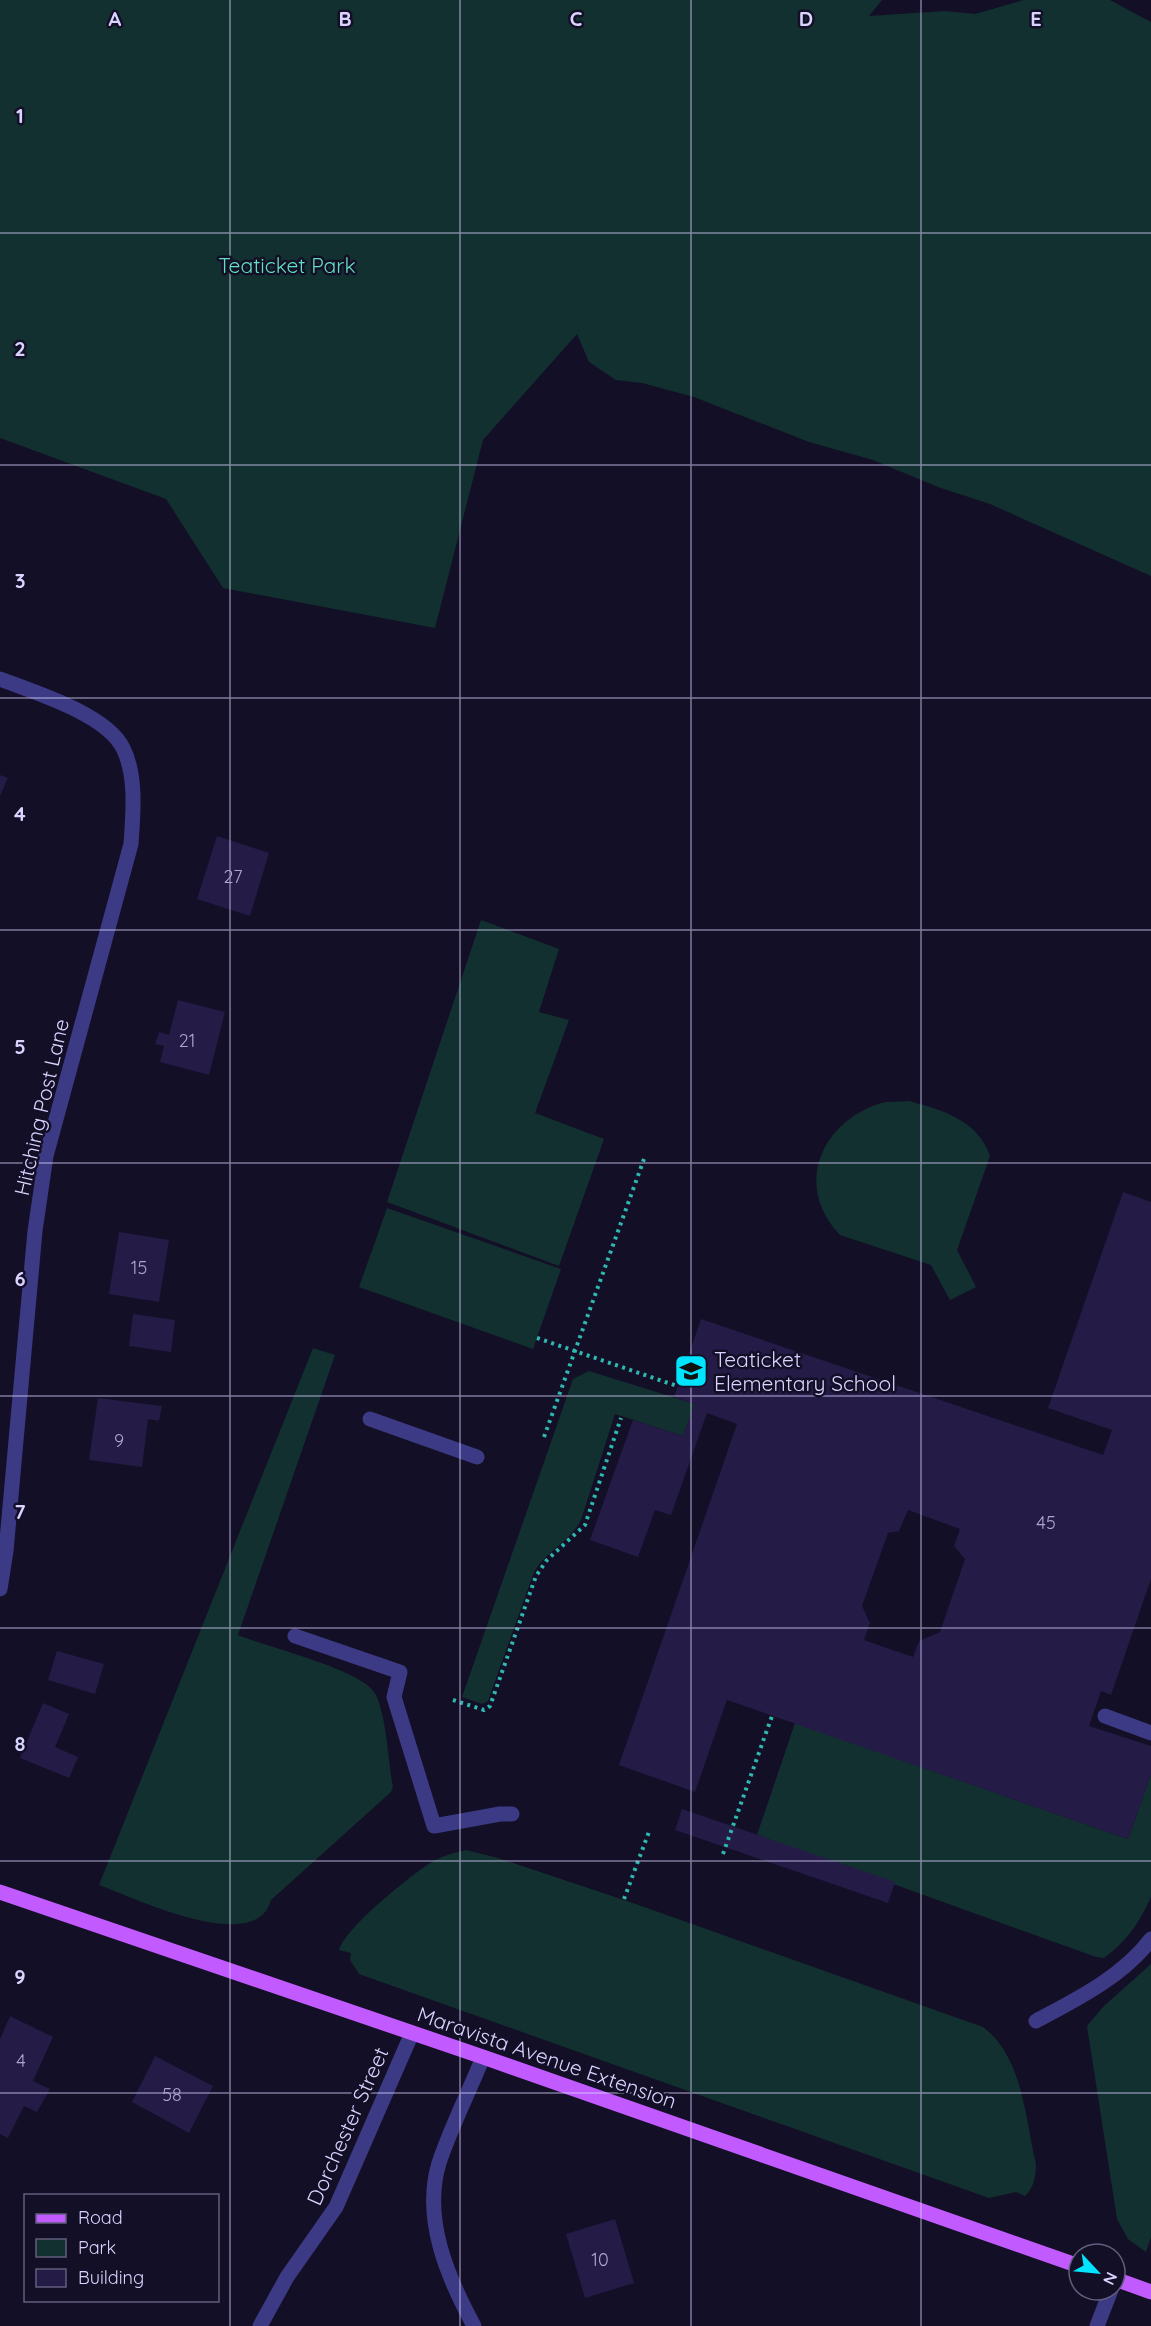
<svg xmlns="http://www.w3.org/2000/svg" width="1151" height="2326" viewBox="0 0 1151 2326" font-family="Quicksand,sans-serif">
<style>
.green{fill:#12302f}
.building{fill:#241b47;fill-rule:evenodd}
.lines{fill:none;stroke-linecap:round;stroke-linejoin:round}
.path{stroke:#2fb8b0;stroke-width:4;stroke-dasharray:3 4.5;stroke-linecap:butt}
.minor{stroke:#3d3a85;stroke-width:15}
.major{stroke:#c25bff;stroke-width:15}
.grid{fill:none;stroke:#d9d4ff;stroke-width:1.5;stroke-opacity:0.55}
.labels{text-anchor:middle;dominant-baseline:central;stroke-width:5;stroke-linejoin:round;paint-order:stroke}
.number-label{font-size:18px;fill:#aca6d1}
.park-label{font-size:21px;fill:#5fe0c0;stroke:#130f26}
.street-label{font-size:21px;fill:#d9d4ff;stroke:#130f26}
.poi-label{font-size:21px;fill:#d9d4ff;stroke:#130f26;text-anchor:start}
.grid-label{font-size:20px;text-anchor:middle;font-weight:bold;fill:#d9d4ff;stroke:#130f26;stroke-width:5;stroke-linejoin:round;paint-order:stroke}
</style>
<rect width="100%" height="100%" fill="#130f26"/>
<g class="green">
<polygon points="0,0 882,0 869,16 945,11 975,14 1024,0 1110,0 1151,22 1151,576 990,504 938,487 873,460 809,442 694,397 642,383 616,380 589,362 577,334 483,440 435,628 223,588 166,499 0,438"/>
<polygon points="481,920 559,949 539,1012 569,1020 535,1113 604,1139 559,1266 387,1202"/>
<path d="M909 1101C942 1110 978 1120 990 1156L957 1250 976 1287 950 1300 931 1265 840 1235C793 1186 821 1122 881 1103 889 1101 900 1102 909 1101Z"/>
<polygon points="387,1208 561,1269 533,1349 359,1287"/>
<path d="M313 1348 335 1355 238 1635C266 1647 365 1670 376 1695 387 1720 388 1760 393 1787L391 1792 271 1900C256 1957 132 1897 99 1885Z"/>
<path d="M589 1371 695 1404 683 1436 615 1414 581 1520C570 1542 546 1551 534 1572L488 1701 482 1704 462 1697 573 1379Z"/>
<path d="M795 1723 1128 1839 1151 1774V1897C1140 1922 1127 1941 1104 1958L1096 1957 757 1835Z"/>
<path d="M466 1850 498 1858 630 1902 983 2027C1023 2057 1025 2118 1036 2164 1036 2175 1034 2188 1025 2196L1016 2192 989 2198 359 1974 350 1960 351 1953 339 1950C346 1927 409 1877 430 1863 442 1856 453 1853 466 1850Z"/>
<polygon points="1151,1964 1151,2237 1146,2252 1128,2239 1117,2219 1087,2026 1104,2006"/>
</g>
<g class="building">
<polygon points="0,775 8,778 0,796"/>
<polygon points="217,836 269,853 250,916 197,899"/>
<polygon points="178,1000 225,1012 209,1075 160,1062 164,1046 155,1044 159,1032 169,1035"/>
<path d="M1123 1192 1151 1202V1579L1111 1695 1101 1691 1089 1726 1151 1746V1774L1128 1839 727 1700 695 1792 619 1765 737 1424 707 1413 671 1515 655 1510 638 1557 590 1540 633 1420 683 1436 695 1404 674 1397 701 1319 1103 1455 1112 1430 1048 1408ZM908 1510 960 1529 954 1546 965 1559 940 1632 919 1641 913 1657 864 1640 870 1623 862 1606 888 1533 899 1531Z"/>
<polygon points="119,1232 169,1240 159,1302 109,1294"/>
<polygon points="133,1314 175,1320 171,1352 129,1346"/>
<polygon points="98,1398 162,1406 159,1421 148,1419 142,1467 89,1460"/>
<polygon points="57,1651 104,1664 95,1694 48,1680"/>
<polygon points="43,1703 69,1714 55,1747 78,1757 69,1778 20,1758"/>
<polygon points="682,1809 895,1882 888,1903 675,1830"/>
<polygon points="10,2016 53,2037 33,2081 50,2089 37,2112 24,2106 8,2138 0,2134 0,2039"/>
<polygon points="155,2056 213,2086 189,2133 132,2102"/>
<polygon points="615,2219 634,2283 585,2298 566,2234"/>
</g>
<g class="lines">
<g class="path">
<polyline points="537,1338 677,1386"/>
<polyline points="544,1437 644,1159"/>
<polyline points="453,1700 484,1710 490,1706 536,1576 547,1560 585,1525 621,1418"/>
<polyline points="723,1854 772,1716"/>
<polyline points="624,1899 650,1829"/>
</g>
<g class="minor">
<path d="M0 679C34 692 106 714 123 748 137 776 133 815 131 844L46 1156 35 1231 6 1551 0 1589"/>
<polyline points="370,1419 477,1457"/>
<polyline points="295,1636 400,1672 394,1697 434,1826 500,1814 512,1814"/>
<polyline points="1105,1716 1151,1733"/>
<path d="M1036 2021C1077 1999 1122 1977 1151 1939"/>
<polyline points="260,2326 287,2277 336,2207 412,2033"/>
<path d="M474 2326C448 2278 422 2219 439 2163 451 2127 469 2092 483 2057"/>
<polyline points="1097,2326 1111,2290"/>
</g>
<g class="major">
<polyline points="0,1892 483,2057 1079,2266"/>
<polyline points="1115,2279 1151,2292"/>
</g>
</g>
<path class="grid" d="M230 0V2326M460 0V2326M691 0V2326M921 0V2326M0 233H1151M0 465H1151M0 698H1151M0 930H1151M0 1163H1151M0 1396H1151M0 1628H1151M0 1861H1151M0 2093H1151"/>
<defs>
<symbol id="school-square" viewBox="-11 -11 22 22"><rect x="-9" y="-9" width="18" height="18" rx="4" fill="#00e5ff" stroke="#130f26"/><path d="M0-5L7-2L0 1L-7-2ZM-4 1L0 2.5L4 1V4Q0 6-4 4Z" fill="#111"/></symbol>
</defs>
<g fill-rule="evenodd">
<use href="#school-square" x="672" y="1352" width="38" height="38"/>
</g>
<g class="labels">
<g class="number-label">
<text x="233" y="876">27</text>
<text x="187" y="1040">21</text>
<text x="139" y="1267">15</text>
<text x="119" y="1440">9</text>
<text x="1046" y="1522">45</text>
<text x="21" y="2060">4</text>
<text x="172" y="2094">58</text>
<text x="600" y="2259">10</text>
</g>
<g class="park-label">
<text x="287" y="265">Teaticket Park</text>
</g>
<g class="street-label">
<text transform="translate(41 1107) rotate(-77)">Hitching Post Lane</text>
<text transform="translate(547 2057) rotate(19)">Maravista Avenue Extension</text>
<text transform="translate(347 2126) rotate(-66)">Dorchester Street</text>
</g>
<g class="poi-label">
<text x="714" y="1359">Teaticket<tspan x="714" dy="24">Elementary School</tspan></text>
</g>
</g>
<g class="grid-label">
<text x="115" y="26">A</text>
<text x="345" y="26">B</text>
<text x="576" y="26">C</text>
<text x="806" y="26">D</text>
<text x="1036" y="26">E</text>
<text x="20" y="123">1</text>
<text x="20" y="356">2</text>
<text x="20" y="588">3</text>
<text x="20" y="821">4</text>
<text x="20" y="1054">5</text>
<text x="20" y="1286">6</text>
<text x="20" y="1519">7</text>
<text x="20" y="1751">8</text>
<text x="20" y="1984">9</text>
</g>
<rect x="24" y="2194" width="195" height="108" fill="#130f26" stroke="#625e7d" stroke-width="1.5"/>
<rect x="36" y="2214" width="30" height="9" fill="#c25bff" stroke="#625e7d" stroke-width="1.5"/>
<text x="78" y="2224" font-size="18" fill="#d9d4ff">Road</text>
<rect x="36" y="2239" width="30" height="18" fill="#12302f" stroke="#625e7d" stroke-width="1.5"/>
<text x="78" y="2254" font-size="18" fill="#d9d4ff">Park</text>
<rect x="36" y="2269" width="30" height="18" fill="#241b47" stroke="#625e7d" stroke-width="1.5"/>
<text x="78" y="2284" font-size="18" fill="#d9d4ff">Building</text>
<g transform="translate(1097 2272) rotate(116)"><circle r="28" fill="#130f26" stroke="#625e7d" stroke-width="1.5"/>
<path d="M0-4.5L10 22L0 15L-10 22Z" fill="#00e5ff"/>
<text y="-9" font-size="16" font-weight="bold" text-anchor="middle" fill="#d9d4ff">N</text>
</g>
</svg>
